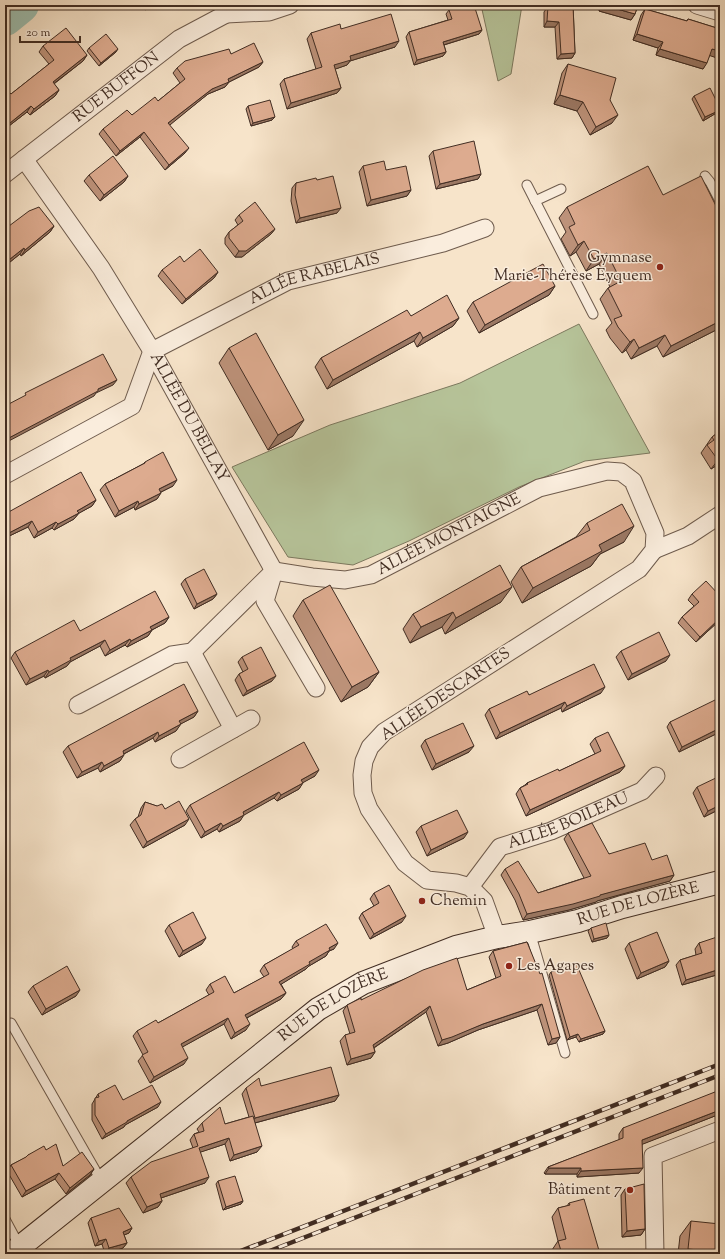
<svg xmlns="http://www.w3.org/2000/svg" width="725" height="1259" viewBox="0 0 725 1259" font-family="'Sorts Mill Goudy',serif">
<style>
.green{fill:#b7c59b;stroke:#7c795f}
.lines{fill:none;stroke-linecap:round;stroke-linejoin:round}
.river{stroke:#9ebfb0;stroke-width:36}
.lane-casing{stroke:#6e5b4d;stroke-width:11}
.street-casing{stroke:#6e5b4d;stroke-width:19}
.secondary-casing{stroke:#412d23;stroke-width:24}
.lane{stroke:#faeddd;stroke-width:9}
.street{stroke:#faeddd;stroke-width:17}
.secondary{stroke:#faeddd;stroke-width:22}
.rail-casing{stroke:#412d23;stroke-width:4.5}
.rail{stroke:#faeddd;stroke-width:3;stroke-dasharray:9;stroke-linecap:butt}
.wall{fill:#be937b;stroke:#412d23}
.shaded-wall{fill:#9b7864;stroke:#412d23}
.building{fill:#ddab8f;stroke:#412d23}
.poi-dot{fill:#8f2418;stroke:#faeddd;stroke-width:1.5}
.labels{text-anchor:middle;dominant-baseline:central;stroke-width:3;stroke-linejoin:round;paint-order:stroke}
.street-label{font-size:16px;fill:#412d23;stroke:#faeddd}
.poi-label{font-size:16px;fill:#412d23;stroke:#faeddd;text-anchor:end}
</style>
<rect width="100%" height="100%" fill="#f7e4ca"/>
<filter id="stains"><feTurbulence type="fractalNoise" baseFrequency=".005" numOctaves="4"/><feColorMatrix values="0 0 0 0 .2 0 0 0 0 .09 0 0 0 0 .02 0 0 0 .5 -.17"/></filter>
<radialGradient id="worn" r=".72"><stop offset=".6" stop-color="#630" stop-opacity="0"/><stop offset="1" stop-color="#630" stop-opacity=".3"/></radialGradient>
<g class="green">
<polygon points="481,5 522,5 511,74 498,81"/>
<polygon points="579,324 650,453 585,461 519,487 409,541 353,565 288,557 232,467 330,425 460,383"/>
</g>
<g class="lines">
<polyline class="river" points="5,18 21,5"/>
<defs>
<g id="lane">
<polyline points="705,176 710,182 720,201"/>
<polyline points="527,185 593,314"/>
<polyline points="535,201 561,189"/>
<polyline points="530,932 565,1053"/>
<polyline points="11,1023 102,1182"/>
<polyline points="5,1219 20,1247"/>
</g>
<g id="street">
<polyline points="697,5 720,12"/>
<polyline points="226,14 269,12 290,5"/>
<path id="s1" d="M24 159 101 268 152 351 274 571 265 601 316 688"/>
<path id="s2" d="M5 174 179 39 226 14 229 5"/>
<path id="s3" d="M5 475 132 406 152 351 288 281 443 243 485 228"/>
<polyline points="654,550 688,536 720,515"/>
<polyline points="192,652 233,729"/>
<path id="s4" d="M78 705 172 655 192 652 274 571 312 577 345 580 371 575 539 488 607 471 621 472 633 481 655 533 654 550 639 569 384 732 370 747 364 761 362 775 363 793 369 809 405 863 427 880 456 883 470 887 484 901 497 937"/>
<polyline points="180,759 251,719"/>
<path id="s5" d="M470 887 500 847 551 831 642 791 656 776"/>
<polyline points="655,1254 653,1156 720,1130"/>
</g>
<g id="secondary">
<path id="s6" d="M11 1254 318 1009 363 983 456 947 497 937 530 932 578 921 622 907 720 882"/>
</g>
</defs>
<use href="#lane" class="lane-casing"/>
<use href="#street" class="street-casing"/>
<use href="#secondary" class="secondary-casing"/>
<use href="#lane" class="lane"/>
<use href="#street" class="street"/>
<use href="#secondary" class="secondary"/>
<defs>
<g id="rail">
<polyline points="233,1254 720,1064"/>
<polyline points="262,1254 720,1075"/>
</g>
</defs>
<use href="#rail" class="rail-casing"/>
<use href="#rail" class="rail"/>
</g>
<g class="wall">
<polygon points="141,5 151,5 145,10"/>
<polygon points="550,5 573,5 575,53 572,58 557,59 555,27 544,27 544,12 548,6 550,6"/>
<polygon points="600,5 638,5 635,14 631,20 599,11"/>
<polygon points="645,9 687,21 688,19 720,29 720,59 710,55 703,69 656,55 658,48 633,40 641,15"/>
<polygon points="449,10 482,30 479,34 444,45 446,52 443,56 414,65 406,37 409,32 448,20 446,14"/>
<polygon points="341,29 395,47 350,61 347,65 335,69 341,88 337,93 287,109 280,84 284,79 316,69 307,39 311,33"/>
<polygon points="43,46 87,55 83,61 54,84 59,90 55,96 30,115 27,112 5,129 5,91 11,94 49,64 39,52"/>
<polygon points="89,48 116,52 99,66 87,51"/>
<polygon points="231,54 263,62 259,67 229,82 225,87 208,94 169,125 185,153 165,170 140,137 116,156 99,134 103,129 132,115 158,101 180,83 173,73 177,68"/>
<polygon points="568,64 610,100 612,123 590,135 577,111 554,104 562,73"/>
<polygon points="694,96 720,108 720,110 718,112 703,121 692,99"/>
<polygon points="248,106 272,120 251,126 246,109"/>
<polygon points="433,151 481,174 478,179 436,189 429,156"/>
<polygon points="363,166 386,170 411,190 407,196 367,206 359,172"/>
<polygon points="89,175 128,176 124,182 100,201 84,181"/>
<polygon points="317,180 337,213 296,223 291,201 292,188 296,183"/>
<polygon points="567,207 720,328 663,357 657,346 631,359 626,350 622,353 610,338 606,330 612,323 600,299 608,288 610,287 599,264 586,271 576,252 570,256 561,239 566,232 559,218"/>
<polygon points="239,215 275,229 271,234 242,257 235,257 225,244 225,238 229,232 238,225 235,220"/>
<polygon points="54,226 50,232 21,256 20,254 5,266 5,229"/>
<polygon points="184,262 218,272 214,278 182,304 158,276 162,270"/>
<polygon points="555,286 549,295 479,333 467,311 473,302"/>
<polygon points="411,316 459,318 453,326 417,347 414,341 327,389 315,367 321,358"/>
<polygon points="229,348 293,436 268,450 219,363"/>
<polygon points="720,431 720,467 719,464 711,469 701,453 712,437"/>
<polygon points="145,462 173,486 161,492 157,499 135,510 134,507 115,517 100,490 105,484 143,464"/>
<polygon points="96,500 92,506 79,513 74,519 54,530 52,528 34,538 28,527 5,538 5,514"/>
<polygon points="587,523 624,542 600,554 591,566 522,603 511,582 521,567 576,537"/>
<polygon points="185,579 217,594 213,599 194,609 181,584"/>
<polygon points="692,594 720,596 720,620 696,642 678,623 682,617 694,606 688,600"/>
<polygon points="303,600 379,672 368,687 341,702 293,616"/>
<polygon points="501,602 445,634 442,627 410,643 403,629 413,614"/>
<polygon points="169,617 165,623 152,630 148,636 127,647 125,645 105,656 100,646 70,662 67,666 45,678 44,676 26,685 11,658 15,652 80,631"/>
<polygon points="621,651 666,661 628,680 616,657"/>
<polygon points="242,657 272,681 243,696 235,680 239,674 243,672 238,662"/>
<polygon points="601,693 562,712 561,708 496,739 485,715 489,709 529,695"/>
<polygon points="720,705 720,732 679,752 667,727 670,722"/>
<polygon points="198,711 194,717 180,724 176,731 155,742 153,738 124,754 120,761 100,772 98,768 77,778 63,752 68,746"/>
<polygon points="595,738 625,766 620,772 526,816 516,794 520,788 525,785 527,783 559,771 595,754 590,744"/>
<polygon points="425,740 469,752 432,770 421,746"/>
<polygon points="315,776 303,782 299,789 277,801 274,798 244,814 240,821 219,832 217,829 201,838 186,811 190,805"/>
<polygon points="697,787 720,809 704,817 693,793"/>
<polygon points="145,802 165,809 185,825 143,848 130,825 135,819 138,817 141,808"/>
<polygon points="421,826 464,838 427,856 416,832"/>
<polygon points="568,833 609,854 652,860 674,875 670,881 597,901 596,902 569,910 523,920 515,900 501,875 505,869 538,893 584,878 564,839"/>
<polygon points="374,893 402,922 370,939 359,918 362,913 374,906 370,899"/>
<polygon points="169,925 202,944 179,957 165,931"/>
<polygon points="591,928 609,935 607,938 592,942 588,931"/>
<polygon points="720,939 720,974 682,985 676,965 680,960 696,955 695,949 699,943"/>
<polygon points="296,941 334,949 329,951 326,956 309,966 306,969 281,984 286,993 281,999 247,1018 246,1030 231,1039 224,1024 182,1047 184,1064 150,1083 138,1061 143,1055 133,1036 137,1031 158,1023 209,995 206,990 210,984 234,993 264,977 260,971 264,965 293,949 292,947"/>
<polygon points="527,942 560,1037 556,1043 548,1045 537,1010 478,1030 448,1043 438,1046 426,1012 374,1048 375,1052 371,1058 347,1065 340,1041 345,1035 350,1034 343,1011 347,1005 361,1000 467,990 496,978 489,957 493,951"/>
<polygon points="629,943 669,961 665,967 637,979 625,949"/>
<polygon points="551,972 605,1031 603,1034 579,1042 576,1037 567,1040 549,975"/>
<polygon points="33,986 76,996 42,1015 28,992"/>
<polygon points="261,1086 339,1095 335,1101 255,1123 257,1152 230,1161 225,1144 200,1152 205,1183 161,1198 162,1201 158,1207 143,1213 126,1183 131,1177 193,1148 190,1140 194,1134 199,1132 197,1129 202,1123 225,1124 249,1117 242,1094 246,1088"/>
<polygon points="98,1094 123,1100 158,1107 125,1125 124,1127 102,1139 92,1120 92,1104"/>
<polygon points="720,1114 642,1144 639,1173 577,1177 577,1174 545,1174 544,1173 548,1167 619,1140 619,1134 623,1128"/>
<polygon points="46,1150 63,1166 94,1169 90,1175 66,1194 55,1179 22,1197 7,1171 11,1165 25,1158 28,1155"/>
<polygon points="218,1181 243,1201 241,1204 223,1210 216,1184"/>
<polygon points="625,1189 645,1229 641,1235 622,1237 621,1195"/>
<polygon points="569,1203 600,1254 553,1254 552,1250 558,1241 552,1217 558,1208 567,1206"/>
<polygon points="91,1218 132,1228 129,1233 124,1235 127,1243 123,1248 105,1254 102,1244 95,1246 88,1223"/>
<polygon points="691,1221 720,1254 678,1254 680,1236"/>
</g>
<g class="shaded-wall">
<polygon points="148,5 151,5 145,10"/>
<polygon points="603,5 635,14 631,20 599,11"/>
<polygon points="547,21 559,22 555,27 544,27"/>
<polygon points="482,30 479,34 440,46 443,42"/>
<polygon points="637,34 663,42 658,48 633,40"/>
<polygon points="399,41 395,47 350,61 347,65 330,71 334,65 350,56"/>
<polygon points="118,49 116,52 99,66 101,63"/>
<polygon points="660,49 707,63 703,69 656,55"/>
<polygon points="712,49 720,51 720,59 708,55"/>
<polygon points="446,52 443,56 414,65 417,60"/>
<polygon points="575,53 572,58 557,59 561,54"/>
<polygon points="87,55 83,61 48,88 53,82"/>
<polygon points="263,62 259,67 229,82 225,87 208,94 165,129 168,123 212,89 228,79"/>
<polygon points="341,88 337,93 287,109 291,103"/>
<polygon points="59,90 55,96 30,115 34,109"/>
<polygon points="560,95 583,102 577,111 554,104"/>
<polygon points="31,106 27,112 5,129 5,127"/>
<polygon points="720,110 718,112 703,121 705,117"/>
<polygon points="618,115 612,123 590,135 596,127"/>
<polygon points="275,117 272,120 251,126 253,123"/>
<polygon points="144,132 140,137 116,156 120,151"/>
<polygon points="189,148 185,153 165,170 169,165"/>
<polygon points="481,174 478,179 436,189 440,184"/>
<polygon points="128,176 124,182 100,201 104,195"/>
<polygon points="411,190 407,196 367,206 371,200"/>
<polygon points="341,208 337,213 296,223 300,218"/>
<polygon points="54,226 50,232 21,256 25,250"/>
<polygon points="275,229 271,234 242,257 235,257 239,251"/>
<polygon points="584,241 576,252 570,256 578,245"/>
<polygon points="24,248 20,254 5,266 5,263"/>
<polygon points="607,253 599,264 586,271 594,259"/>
<polygon points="218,272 214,278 182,304 186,299"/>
<polygon points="555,286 549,295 479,333 485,325"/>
<polygon points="459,318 453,326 417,347 423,338"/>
<polygon points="720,321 720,328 663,357 671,346"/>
<polygon points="420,332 414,341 327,389 333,380"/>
<polygon points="665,335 657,346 631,359 639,348"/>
<polygon points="634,339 626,350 622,353 630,342"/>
<polygon points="117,380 113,385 96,393 94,396 5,443 5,440 98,389"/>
<polygon points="304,420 293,436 268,450 278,435"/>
<polygon points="720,459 720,462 719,464 711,469 718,460"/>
<polygon points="177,480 173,486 155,495 159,489"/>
<polygon points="161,493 157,499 135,510 139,504"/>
<polygon points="96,500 92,506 72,517 77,511"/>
<polygon points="138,501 134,507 115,517 119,511"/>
<polygon points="79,513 74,519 54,530 58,524"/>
<polygon points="32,521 28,527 5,538 5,535"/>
<polygon points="56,522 52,528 34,538 38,532"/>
<polygon points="634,526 624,542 600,554 591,566 522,603 533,588 599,545"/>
<polygon points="512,587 501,602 445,634 456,618"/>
<polygon points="217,594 213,599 194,609 197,604"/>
<polygon points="453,612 442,627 410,643 421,627"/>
<polygon points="169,617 165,623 146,633 150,627"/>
<polygon points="720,618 720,620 696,642 700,637"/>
<polygon points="152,630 148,636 127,647 131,641"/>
<polygon points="130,639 125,645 105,656 110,650"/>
<polygon points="105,640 100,646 70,662 67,666 45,678 49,672 70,658"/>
<polygon points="670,655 666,661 628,680 632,674"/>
<polygon points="48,670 44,676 26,685 30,679"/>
<polygon points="379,672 368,687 341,702 352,687"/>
<polygon points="276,676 272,681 243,696 247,691"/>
<polygon points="605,687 601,693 562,712 567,706"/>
<polygon points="565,702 561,708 496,739 500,733"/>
<polygon points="198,711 194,717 175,727 179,721"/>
<polygon points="181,724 176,731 155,742 159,736"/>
<polygon points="720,728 720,732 679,752 682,747"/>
<polygon points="158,732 153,738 118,757 123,751"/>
<polygon points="474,746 469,752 432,770 436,764"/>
<polygon points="124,755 120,761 100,772 104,766"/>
<polygon points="102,762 98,768 77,778 82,772"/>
<polygon points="625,766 620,772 526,816 530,810"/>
<polygon points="319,770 315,776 297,786 301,780"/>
<polygon points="303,783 299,789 277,801 281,795"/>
<polygon points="279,792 274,798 239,818 243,812"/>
<polygon points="720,805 720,809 704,817 708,811"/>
<polygon points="244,815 240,821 219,832 223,826"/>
<polygon points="189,819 185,825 143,848 147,842"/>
<polygon points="221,823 217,829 201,838 205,832"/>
<polygon points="468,832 464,838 427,856 431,850"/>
<polygon points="674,875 670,881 597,901 596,902 569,910 523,920 527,914"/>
<polygon points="406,916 402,922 370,939 374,934"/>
<polygon points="609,935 607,938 592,942 594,939"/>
<polygon points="206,938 202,944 179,957 183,951"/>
<polygon points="338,943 334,949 329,951 326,956 309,966 306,969 275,988 279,982 329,948"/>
<polygon points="669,961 665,967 637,979 641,973"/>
<polygon points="720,969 720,974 682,985 686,980"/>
<polygon points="80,990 76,996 42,1015 46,1009"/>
<polygon points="286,993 281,999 241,1021 245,1015"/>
<polygon points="542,1004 537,1010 478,1030 448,1043 438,1046 442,1040 483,1024"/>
<polygon points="430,1006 426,1012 369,1051 373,1045"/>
<polygon points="228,1018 224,1024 177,1050 181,1044"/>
<polygon points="250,1024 246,1030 231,1039 235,1033"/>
<polygon points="605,1031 603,1034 579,1042 581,1039"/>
<polygon points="578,1034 576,1037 567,1040 570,1037"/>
<polygon points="560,1037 556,1043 548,1045 552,1039"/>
<polygon points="375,1052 371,1058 347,1065 351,1059"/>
<polygon points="188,1058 184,1064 150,1083 154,1077"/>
<polygon points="339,1095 335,1101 251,1124 255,1118"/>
<polygon points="161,1102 158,1107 125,1125 124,1127 102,1139 106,1134 127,1121"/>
<polygon points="720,1110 720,1114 638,1146 642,1140"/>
<polygon points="229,1138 225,1144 195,1154 199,1148"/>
<polygon points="262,1146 257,1152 230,1161 234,1155"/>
<polygon points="549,1168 581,1168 577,1174 545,1174"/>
<polygon points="643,1168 639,1173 577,1177 581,1171"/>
<polygon points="94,1169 90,1175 66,1194 70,1188"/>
<polygon points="59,1173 55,1179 22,1197 26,1191"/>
<polygon points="209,1177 205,1183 155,1200 160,1194"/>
<polygon points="162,1201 158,1207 143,1213 147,1207"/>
<polygon points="243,1201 241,1204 223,1210 226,1207"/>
<polygon points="132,1228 129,1233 119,1237 123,1232"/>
<polygon points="645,1229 641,1235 622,1237 627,1231"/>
<polygon points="106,1239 102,1244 95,1246 99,1241"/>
<polygon points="127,1243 123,1248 105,1254 109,1248"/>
<polygon points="688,1249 720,1252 720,1254 684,1254"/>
</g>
<g class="building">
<polygon points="464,5 474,5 482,30 443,42 446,52 417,60 409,32 452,19 449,10"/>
<polygon points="554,5 573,5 575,53 561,54 559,22 547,21 548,6 554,7"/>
<polygon points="603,5 638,5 635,14"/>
<polygon points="645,9 687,21 688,19 720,29 720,51 712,49 707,63 660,49 663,42 637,34"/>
<polygon points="391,14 399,41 350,56 351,60 334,65 341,88 291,103 284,79 322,67 311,33 340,24 341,29"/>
<polygon points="66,28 87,55 53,82 59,90 34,109 31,106 5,127 5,91 7,90 11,94 54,60 43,46"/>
<polygon points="106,34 118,49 101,63 89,48"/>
<polygon points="254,43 263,62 228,79 229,82 212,89 168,123 189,148 169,165 144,132 120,151 103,129 127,110 132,115 155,97 158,101 185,79 177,68 185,61 229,49 231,54"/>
<polygon points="568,64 616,78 610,100 618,115 596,127 583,102 560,95"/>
<polygon points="710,88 720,108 720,110 705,117 694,96"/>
<polygon points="270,100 275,117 253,123 248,106"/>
<polygon points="474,141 481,174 440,184 433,151"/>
<polygon points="113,156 128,176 104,195 89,175"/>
<polygon points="384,161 386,170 406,166 411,190 371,200 363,166"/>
<polygon points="648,166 663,195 701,176 720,214 720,321 671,346 665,335 639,348 634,339 630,342 618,327 614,319 622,316 608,288 621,281 607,253 594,259 584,241 578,245 569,227 575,224 567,207"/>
<polygon points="333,176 341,208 300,218 295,195 296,183 316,178 317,180"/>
<polygon points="255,202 275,229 246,251 239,251 229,238 229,232 243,221 239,215"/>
<polygon points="39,207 54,226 25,250 24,248 5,263 5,229 29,211"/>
<polygon points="200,249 218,272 186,299 162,270 180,256 184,262"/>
<polygon points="543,264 555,286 485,325 473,302"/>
<polygon points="447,295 459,318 423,338 420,332 333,380 321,358 407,310 411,316"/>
<polygon points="256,333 304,420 278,435 229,348"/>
<polygon points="103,354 117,380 98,389 98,391 5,440 5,406 26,395 25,393"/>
<polygon points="720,431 720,459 718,460 707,445 714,440 712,437"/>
<polygon points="163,452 177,480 159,489 161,493 139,504 138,501 119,511 105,484 145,463 145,462"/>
<polygon points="81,472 96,500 77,511 79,513 58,524 56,522 38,532 32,521 5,535 5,514"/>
<polygon points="622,504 634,526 599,545 602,551 533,588 521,567 590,530 587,523"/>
<polygon points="500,565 512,587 456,618 453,612 421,627 413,614"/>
<polygon points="204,569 217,594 197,604 185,579"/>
<polygon points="706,581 720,596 720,618 700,637 682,617 699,602 692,594"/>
<polygon points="330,585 379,672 352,687 303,600"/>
<polygon points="155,591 169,617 150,627 152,630 131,641 130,639 110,650 105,640 70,658 71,660 49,672 48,670 30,679 15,652 74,620 80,631"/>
<polygon points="659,632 670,655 632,674 621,651"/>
<polygon points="261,647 276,676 247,691 239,674 248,669 242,657"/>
<polygon points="594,664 605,687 567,706 565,702 500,733 489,709 527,691 529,695"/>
<polygon points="184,684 198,711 179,721 181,724 159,736 158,732 123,751 124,755 104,766 102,762 82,772 68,746"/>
<polygon points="715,700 720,705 720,728 682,747 670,722"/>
<polygon points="463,723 474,746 436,764 425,740"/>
<polygon points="608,732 625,766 530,810 520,788 528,784 527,783 558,769 559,771 601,751 595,738"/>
<polygon points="304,742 319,770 301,780 303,783 281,795 279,792 243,812 244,815 223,826 221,823 205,832 190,805"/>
<polygon points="720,776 720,805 708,811 697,787"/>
<polygon points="179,801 189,819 147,842 135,819 141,815 145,802 157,806 162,804 165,809"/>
<polygon points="457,810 468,832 431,850 421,826"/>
<polygon points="592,823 609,854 645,843 652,860 667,855 674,875 600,895 600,896 573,904 527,914 519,894 505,869 518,861 538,893 591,876 568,833"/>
<polygon points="389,885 406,916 374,934 362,913 379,903 374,893"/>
<polygon points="193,912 206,938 183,951 169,925"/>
<polygon points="606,923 609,935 594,939 591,928"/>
<polygon points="326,924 338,943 329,948 330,950 309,962 310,964 279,982 286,993 245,1015 250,1024 235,1033 228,1018 181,1044 188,1058 154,1077 142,1055 148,1052 137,1031 156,1020 158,1023 214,992 210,984 225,976 234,993 269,974 264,965 299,945 296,941"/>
<polygon points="657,932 669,961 641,973 629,943"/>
<polygon points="717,937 718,939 720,939 720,969 686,980 680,960 702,953 699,943"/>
<polygon points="527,942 540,974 542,973 560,1037 552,1039 542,1004 483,1024 452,1037 442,1040 430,1006 373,1045 375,1052 351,1059 345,1035 355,1032 347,1005 361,998 361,1000 423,970 457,958 467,990 501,976 493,951"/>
<polygon points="576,963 605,1031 581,1039 578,1034 570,1037 551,972"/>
<polygon points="67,966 80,990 46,1009 33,986"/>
<polygon points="331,1067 339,1095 255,1118 246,1088 259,1078 261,1086"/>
<polygon points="115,1085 123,1100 152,1085 161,1102 127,1121 127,1122 106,1134 95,1115 95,1098 99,1097 98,1094"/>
<polygon points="720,1090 720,1110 642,1140 643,1168 581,1171 581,1168 549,1168 548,1167 623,1138 623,1128"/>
<polygon points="220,1107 225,1124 253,1116 262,1146 234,1155 229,1138 199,1148 209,1177 160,1194 162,1201 147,1207 131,1177 151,1162 198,1146 194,1134 204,1131 202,1123"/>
<polygon points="56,1144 63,1166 82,1152 94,1169 70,1188 59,1173 26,1191 11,1165 26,1157 28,1155 44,1146 46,1150"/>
<polygon points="235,1176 243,1201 226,1207 218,1181"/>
<polygon points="644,1184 645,1229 627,1231 625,1189"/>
<polygon points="584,1199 600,1254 562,1254 558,1241 566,1239 558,1208 570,1205 569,1203"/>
<polygon points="119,1208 132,1228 123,1232 127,1243 109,1248 106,1239 99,1241 91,1218"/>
<polygon points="691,1221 720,1224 720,1252 688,1249"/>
<polygon points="35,1251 36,1254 32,1254"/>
</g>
<g class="poi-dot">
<circle cx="660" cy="267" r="4"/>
<circle cx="422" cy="901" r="4"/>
<circle cx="509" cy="966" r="4"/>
<circle cx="630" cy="1190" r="4"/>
</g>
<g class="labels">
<g class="street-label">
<text stroke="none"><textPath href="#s2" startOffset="141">RUE BUFFON</textPath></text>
<text stroke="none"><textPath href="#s3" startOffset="382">ALLÉE RABELAIS</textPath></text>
<text stroke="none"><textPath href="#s1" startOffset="307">ALLÉE DU BELLAY</textPath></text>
<text stroke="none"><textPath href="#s4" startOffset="428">ALLÉE MONTAIGNE</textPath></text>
<text transform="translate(446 695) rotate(-34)">ALLÉE DESCARTES</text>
<text stroke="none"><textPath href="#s5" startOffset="123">ALLÉE BOILEAU</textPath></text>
<text stroke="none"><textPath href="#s6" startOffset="732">RUE DE LOZÈRE</textPath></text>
<text stroke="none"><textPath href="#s6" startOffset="408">RUE DE LOZÈRE</textPath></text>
</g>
<g class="poi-label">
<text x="652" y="258">Gymnase<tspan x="652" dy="18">Marie-Thérèse Eyquem</tspan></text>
<text x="430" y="901" text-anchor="start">Chemin</text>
<text x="517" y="966" text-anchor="start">Les Agapes</text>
<text x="622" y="1190">Bâtiment 7</text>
</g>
</g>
<rect width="725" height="1259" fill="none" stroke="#f7e4ca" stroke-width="20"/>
<rect x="6" y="6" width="713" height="1247" fill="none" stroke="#412d23" stroke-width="2"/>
<rect x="10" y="10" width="705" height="1239" fill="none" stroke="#412d23"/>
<path d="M20 36v6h60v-6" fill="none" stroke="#412d23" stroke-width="2"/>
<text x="26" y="36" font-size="12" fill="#412d23" stroke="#faeddd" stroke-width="3" paint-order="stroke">20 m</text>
<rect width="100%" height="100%" filter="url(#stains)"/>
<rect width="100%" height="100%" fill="url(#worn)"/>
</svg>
